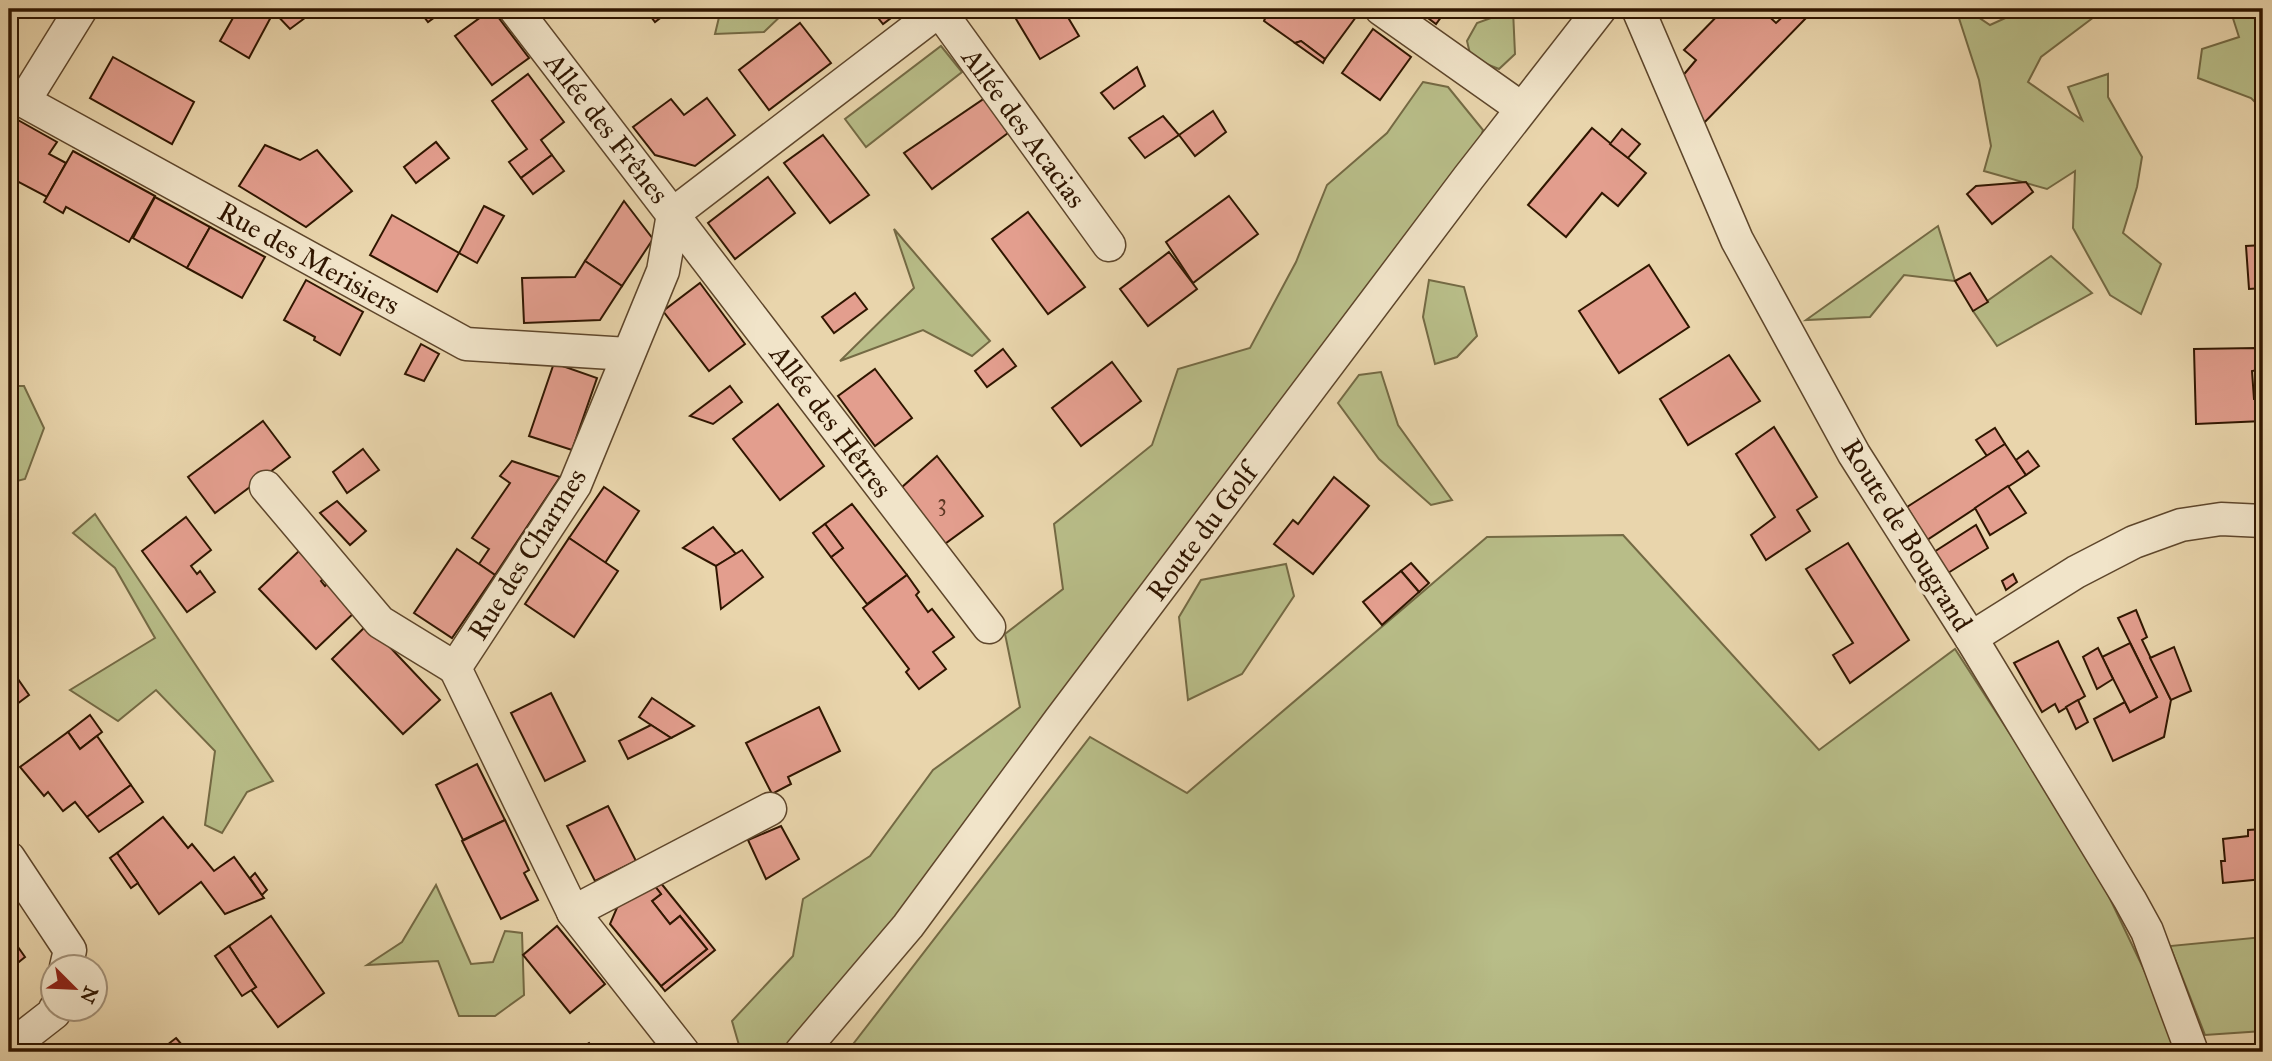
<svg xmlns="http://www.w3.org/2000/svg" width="2272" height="1061" viewBox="0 0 2272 1061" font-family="'IM FELL Great Primer',serif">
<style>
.green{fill:#b8bd88;stroke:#746a44;stroke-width:2}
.building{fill:#e39e8e;stroke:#301600;stroke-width:2}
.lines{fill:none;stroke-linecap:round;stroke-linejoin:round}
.street-casing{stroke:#5e462b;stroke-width:35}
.street{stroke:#f1e4c9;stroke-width:32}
.labels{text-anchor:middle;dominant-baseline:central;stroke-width:7;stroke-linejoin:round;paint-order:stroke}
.number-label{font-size:24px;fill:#5d3824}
.street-label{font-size:28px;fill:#301600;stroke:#f1e4c9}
</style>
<rect width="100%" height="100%" fill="#e9d5ac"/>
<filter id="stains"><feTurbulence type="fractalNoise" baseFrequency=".00286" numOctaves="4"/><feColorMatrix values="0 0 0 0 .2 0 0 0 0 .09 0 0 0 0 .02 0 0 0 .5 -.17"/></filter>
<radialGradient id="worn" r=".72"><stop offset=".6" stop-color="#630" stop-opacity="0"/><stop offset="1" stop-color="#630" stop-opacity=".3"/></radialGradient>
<g class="green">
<polygon points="721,9 788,9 764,32 715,34"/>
<polygon points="1956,9 1966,9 1990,25 2025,9 2090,9 2094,17 2041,57 2028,82 2082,120 2068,87 2108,74 2108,97 2142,157 2137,187 2123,233 2161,264 2141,314 2110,295 2073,228 2075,171 2047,189 1984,171 1991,146 1979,80"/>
<polygon points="2230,9 2259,9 2263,25 2263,110 2251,98 2198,78 2202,49 2239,37"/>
<polygon points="1513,10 1515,54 1499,69 1471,58 1467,41 1477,23"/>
<polygon points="941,46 962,72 866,147 845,119"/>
<polygon points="1423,82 1448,87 1483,130 1469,177 802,1042 753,1052 741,1052 732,1021 793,956 803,899 870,856 933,770 1020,707 1005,634 1063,589 1054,524 1152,445 1178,369 1250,348 1296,262 1327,185 1387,133"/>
<polygon points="1938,226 1955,281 1904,275 1870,317 1806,320"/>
<polygon points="894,229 990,341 972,356 923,330 840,361 914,288"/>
<polygon points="2051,256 2092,293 1997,346 1973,311"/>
<polygon points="1429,280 1464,287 1477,336 1457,357 1435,364 1423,317"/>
<polygon points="1381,372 1398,425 1452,500 1431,505 1379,459 1338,403 1359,375"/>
<polygon points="9,386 24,386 44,428 25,479 9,483"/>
<polygon points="95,514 273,781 247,792 222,833 205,825 215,751 156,690 118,721 70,690 155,638 115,568 73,533"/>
<polygon points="1623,535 1819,750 1955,649 2090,857 2170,1024 2177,1052 847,1052 1090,737 1187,793 1487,537"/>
<polygon points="1286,564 1294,596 1242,674 1188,700 1179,617 1201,580"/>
<polygon points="436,885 471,964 493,962 505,931 522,933 524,995 495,1016 459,1016 438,961 367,965 402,942"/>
<polygon points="2263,937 2263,1031 2205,1035 2170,946"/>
</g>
<g class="building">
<polygon points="238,9 262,9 271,17 249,58 220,41"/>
<polygon points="271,9 317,9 290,29"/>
<polygon points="418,9 446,9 428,22"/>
<polygon points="492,9 529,58 492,85 455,36"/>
<polygon points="645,9 672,9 655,22"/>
<polygon points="871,9 903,9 883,24"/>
<polygon points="1010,9 1063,9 1079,36 1040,59"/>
<polygon points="1269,9 1345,9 1356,17 1325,59 1301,41 1295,43 1264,21"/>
<polygon points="1416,9 1447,9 1436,24"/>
<polygon points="1724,9 1761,9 1776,23 1791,9 1798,9 1807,17 1700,127 1680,79 1696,60 1684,50"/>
<polygon points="800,23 831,63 769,110 739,70"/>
<polygon points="1373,29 1411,57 1380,100 1342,73"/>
<polygon points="1301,41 1325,59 1323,63 1295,43"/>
<polygon points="113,57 194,102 172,144 90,98"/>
<polygon points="1137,67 1145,86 1114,109 1101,93"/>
<polygon points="528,74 564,122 541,140 552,155 521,178 509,162 527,149 492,101"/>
<polygon points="707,98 735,135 695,166 655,155 633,127 671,99 684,115"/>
<polygon points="985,98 1008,133 932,189 904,153"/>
<polygon points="1213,111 1226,132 1195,156 1179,135"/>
<polygon points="9,115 57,142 49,154 66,163 47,197 9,177"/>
<polygon points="1163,116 1179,135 1145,158 1129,138"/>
<polygon points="1592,128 1646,173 1618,206 1602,193 1566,237 1528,205"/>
<polygon points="1622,129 1640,144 1628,158 1610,144"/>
<polygon points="823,135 869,195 830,223 784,163"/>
<polygon points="436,142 449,158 416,183 404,167"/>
<polygon points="265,145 300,160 317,150 352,191 306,227 239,186"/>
<polygon points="73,151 155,196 129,242 66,207 63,213 44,202"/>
<polygon points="552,155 564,171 533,194 521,178"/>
<polygon points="768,177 795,213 735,259 708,223"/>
<polygon points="2026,182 2033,192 1992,224 1967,194 1976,186"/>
<polygon points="1229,196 1258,234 1193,283 1166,242"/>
<polygon points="155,197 210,227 187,268 133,238"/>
<polygon points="624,201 653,239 622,286 585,261"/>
<polygon points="484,206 504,216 477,263 459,253"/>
<polygon points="1028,212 1085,287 1048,314 992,239"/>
<polygon points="392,215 459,253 437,292 370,255"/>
<polygon points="210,227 265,257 242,298 187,268"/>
<polygon points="2263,245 2263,288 2249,289 2246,246"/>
<polygon points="1169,252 1197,289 1148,326 1120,289"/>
<polygon points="585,261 622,286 600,320 524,323 522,278 575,277"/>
<polygon points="1649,265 1689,327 1619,373 1579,311"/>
<polygon points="1970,273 1988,302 1973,311 1955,281"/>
<polygon points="306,280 363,312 340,355 314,340 315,337 284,320"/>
<polygon points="700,283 745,344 709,371 663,311"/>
<polygon points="855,293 867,309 834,333 822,317"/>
<polygon points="421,344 439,354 424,381 405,374"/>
<polygon points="2256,348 2258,370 2252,371 2254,399 2263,398 2263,421 2196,424 2194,349"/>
<polygon points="1003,349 1016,366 987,387 975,371"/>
<polygon points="1729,355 1760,401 1688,445 1660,399"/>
<polygon points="1112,362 1141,401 1081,446 1052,408"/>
<polygon points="554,363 597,378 572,450 529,436"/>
<polygon points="875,369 912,418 875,446 838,396"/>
<polygon points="730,386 742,402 713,424 690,416"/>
<polygon points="778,404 824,466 780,500 733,439"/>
<polygon points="263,421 290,457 215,513 188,477"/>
<polygon points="1774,427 1817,497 1797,510 1810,531 1766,560 1751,535 1775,517 1736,454"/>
<polygon points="1995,428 2005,444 1987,456 1976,440"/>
<polygon points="2005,444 2026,475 1927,540 1907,507"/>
<polygon points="363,449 379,470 347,493 333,472"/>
<polygon points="2028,451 2039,466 2026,475 2016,460"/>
<polygon points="937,456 983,516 942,546 901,488"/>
<polygon points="512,461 560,477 495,575 479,564 489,549 472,538 510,483 500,476"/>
<polygon points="1334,477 1369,506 1313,574 1274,544 1293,520 1298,524"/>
<polygon points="2008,486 2026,513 1990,535 1975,508"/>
<polygon points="604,487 639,511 605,563 569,538"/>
<polygon points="337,501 366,531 350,545 320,513"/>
<polygon points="852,504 907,575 867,604 831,557 843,548 825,524"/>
<polygon points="186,517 211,550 191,566 197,574 200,571 215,592 187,612 142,551"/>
<polygon points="825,524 843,548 831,557 813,533"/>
<polygon points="1976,525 1988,548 1948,573 1934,552"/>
<polygon points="713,527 736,554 716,566 683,548"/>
<polygon points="569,538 618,571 574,637 525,604"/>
<polygon points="1848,543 1909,640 1850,683 1833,655 1853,643 1806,569"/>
<polygon points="457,549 495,575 452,638 414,613"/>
<polygon points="742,550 763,577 721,609 716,566"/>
<polygon points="299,551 324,578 321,581 325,586 329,582 356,611 316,649 259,589"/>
<polygon points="1411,563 1429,583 1419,592 1401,571"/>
<polygon points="1401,571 1419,592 1382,625 1363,602"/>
<polygon points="2013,574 2017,582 2006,590 2002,581"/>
<polygon points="907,575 919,592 916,595 928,612 932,609 954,637 933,652 946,669 919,689 906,672 909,669 863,608"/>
<polygon points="2136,610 2147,637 2142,640 2171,700 2164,737 2113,761 2094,719 2125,702 2130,712 2157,697 2118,618"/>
<polygon points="368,624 440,700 403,734 332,659"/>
<polygon points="2058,641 2085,696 2059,712 2055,704 2042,712 2014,663"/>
<polygon points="2130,643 2157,697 2130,712 2102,657"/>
<polygon points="2174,647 2191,691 2171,700 2150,658"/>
<polygon points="2098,648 2113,679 2097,689 2083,657"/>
<polygon points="9,666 29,695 9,710"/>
<polygon points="551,693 585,761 545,781 511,713"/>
<polygon points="652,698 694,726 671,738 639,717"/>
<polygon points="2078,700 2088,722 2076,729 2066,707"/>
<polygon points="819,707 840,751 788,777 791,784 772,794 746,743"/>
<polygon points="90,715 102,732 80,749 68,732"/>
<polygon points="651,725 671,738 628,759 619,741"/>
<polygon points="68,732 80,749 97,736 131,785 87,817 75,802 63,811 48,792 44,796 20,767"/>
<polygon points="477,764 505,820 463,840 436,785"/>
<polygon points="131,785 143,802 99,832 87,817"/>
<polygon points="608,806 636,861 595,881 567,826"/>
<polygon points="163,817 188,848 192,844 214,871 234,857 264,898 225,914 201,882 159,914 117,853"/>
<polygon points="505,820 529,870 524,873 538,900 501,919 462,841"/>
<polygon points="781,826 799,859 766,879 748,840"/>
<polygon points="2263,829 2263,879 2223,883 2221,861 2225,861 2223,839 2248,836 2248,830"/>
<polygon points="117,853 138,883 131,888 110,858"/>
<polygon points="255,873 267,890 262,895 250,878"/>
<polygon points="660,882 715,950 665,991 661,986 707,949 680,916 670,924 652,901 661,894 654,885"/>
<polygon points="654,885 661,894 652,901 670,924 680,916 707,949 661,986 610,924 619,903"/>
<polygon points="271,916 324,993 278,1027 251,990 256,987 229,946"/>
<polygon points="557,926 605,984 570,1013 523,955"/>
<polygon points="11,937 25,957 9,970 9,939"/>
<polygon points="229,946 256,987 242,996 215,956"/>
<polygon points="176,1038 188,1052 158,1052"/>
<polygon points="589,1043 595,1052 574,1052"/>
</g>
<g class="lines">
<defs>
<g id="street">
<polyline points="515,9 989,627"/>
<polyline points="1381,9 1521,108"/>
<polyline points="1638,9 1737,240 1854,454 1971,638 2130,900 2147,931 2192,1052"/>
<polyline points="939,10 1109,245"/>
<polyline points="9,93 466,344 628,354"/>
<polyline points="24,101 81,9"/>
<polyline points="266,487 380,622 455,668"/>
<polyline points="1971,638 2076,572 2134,542 2181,525 2221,519 2263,521"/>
<polyline points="9,858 70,950 66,967"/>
<polyline points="573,912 770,809"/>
<polyline points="9,1048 54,1013 55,1009"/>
<polyline points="683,1052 573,912 455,668 575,485 663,271 673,214 941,9"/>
<polyline points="801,1052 908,926 1060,720 1469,177 1600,9"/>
</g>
</defs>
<use href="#street" class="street-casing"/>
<use href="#street" class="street"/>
</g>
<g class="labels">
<g class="number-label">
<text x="942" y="502">3</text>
</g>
<g class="street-label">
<text transform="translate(607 128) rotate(52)">Allée des Frênes</text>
<text transform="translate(1024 128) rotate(54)">Allée des Acacias</text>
<text transform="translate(309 258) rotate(29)">Rue des Merisiers</text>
<text transform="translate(831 421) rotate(53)">Allée des Hêtres</text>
<text transform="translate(1202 532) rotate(-53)">Route du Golf</text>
<text transform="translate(1907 535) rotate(58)">Route de Bougrand</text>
<text transform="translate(527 554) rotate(-58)">Rue des Charmes</text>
</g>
</g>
<rect width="2272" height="1061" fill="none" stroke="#e9d5ac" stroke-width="35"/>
<rect x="10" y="10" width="2251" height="1040" fill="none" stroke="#301600" stroke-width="3.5"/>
<rect x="18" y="18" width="2237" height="1026" fill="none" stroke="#301600" stroke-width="2"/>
<g transform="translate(74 988) rotate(114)"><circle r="33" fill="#f1e4c9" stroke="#a49279" stroke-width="2"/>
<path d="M0-5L12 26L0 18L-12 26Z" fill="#8f2418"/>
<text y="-10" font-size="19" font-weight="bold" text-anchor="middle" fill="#301600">N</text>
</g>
<rect width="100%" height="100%" filter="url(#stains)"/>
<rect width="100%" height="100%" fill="url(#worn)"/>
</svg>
